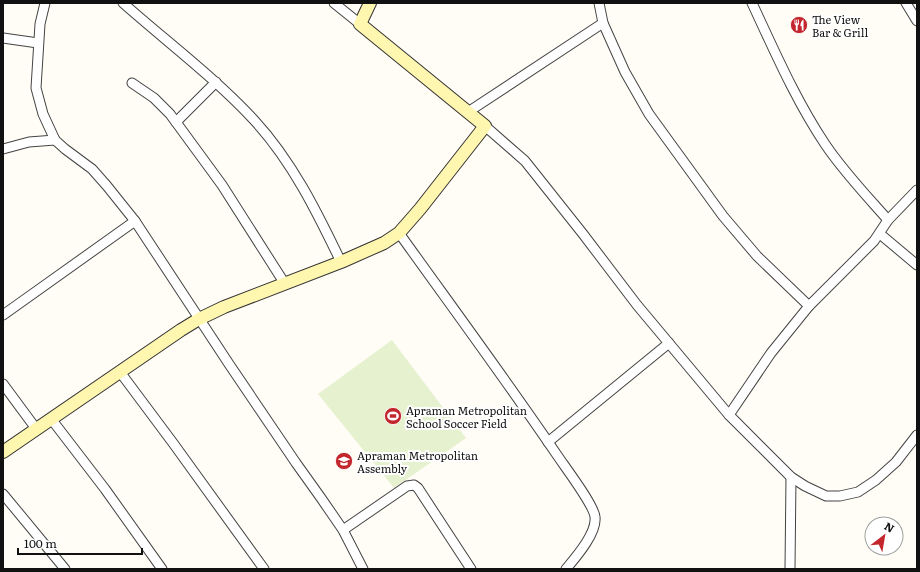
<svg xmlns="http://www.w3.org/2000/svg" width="920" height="572" viewBox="0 0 920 572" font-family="Literata,serif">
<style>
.pitch{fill:#e6f2cf}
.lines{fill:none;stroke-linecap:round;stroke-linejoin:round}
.street-casing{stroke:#444;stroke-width:11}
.secondary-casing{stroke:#333;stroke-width:14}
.street{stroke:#fff;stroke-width:9}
.secondary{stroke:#fff6b0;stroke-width:12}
.labels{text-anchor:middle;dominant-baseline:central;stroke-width:4;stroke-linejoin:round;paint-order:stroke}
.poi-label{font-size:11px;fill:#111;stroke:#fff;text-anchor:start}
</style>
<rect width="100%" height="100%" fill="#fffdf5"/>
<polygon class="pitch" points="392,340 466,438 394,488 318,394"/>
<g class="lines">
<defs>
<g id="street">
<polyline points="45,3 40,24 36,88 43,114 55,140"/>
<path d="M123 3C167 42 214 77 254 120 292 161 317 212 341 262"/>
<polyline points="334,3 360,24"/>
<polyline points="599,3 603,23 625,72 649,114 723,216 757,256 809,306"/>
<path d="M752 3C774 50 796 101 825 144 843 171 866 195 888 220"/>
<polyline points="906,3 917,21"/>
<polyline points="3,38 38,43"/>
<polyline points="132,83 154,98 170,114 181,129 222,185 285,284"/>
<polyline points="468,112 603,23"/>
<polyline points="176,122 216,82"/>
<polyline points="485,126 525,161 583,234 637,305 729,415 791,477 805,486 826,496 840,496 858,492 876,480 896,462 917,435"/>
<polyline points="3,149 29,142 55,140 65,149 92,169 107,186 135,221 229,364 296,463 321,498 343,530 363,569"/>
<path d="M399 233C452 307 506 380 557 455 565 467 594 505 595 517 597 533 576 557 566 569"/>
<polyline points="880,234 917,265"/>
<polyline points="3,315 135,221"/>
<polyline points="120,372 173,443 264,569"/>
<polyline points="3,384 37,430"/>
<polyline points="729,415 771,353 809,306 874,241 888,220 917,190"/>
<polyline points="52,420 105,489 162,569"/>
<polyline points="548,442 669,343"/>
<polyline points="3,494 65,569"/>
<polyline points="343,530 407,486 414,485 418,488 471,569"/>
<polyline points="790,569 791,477"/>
</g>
<polyline id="secondary" points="3,452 181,330 199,319 224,307 341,262 384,243 399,233 420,209 485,126 360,24 370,3"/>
</defs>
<use href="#street" class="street-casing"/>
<use href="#secondary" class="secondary-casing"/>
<use href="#street" class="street"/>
<use href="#secondary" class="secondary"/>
</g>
<defs>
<symbol id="restaurant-disc" viewBox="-11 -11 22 22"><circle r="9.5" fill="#c4262e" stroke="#fff"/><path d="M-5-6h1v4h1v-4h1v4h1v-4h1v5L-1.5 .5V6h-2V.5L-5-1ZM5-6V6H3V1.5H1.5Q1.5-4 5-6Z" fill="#fff"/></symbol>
<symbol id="stadium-disc" viewBox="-11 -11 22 22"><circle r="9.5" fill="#c4262e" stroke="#fff"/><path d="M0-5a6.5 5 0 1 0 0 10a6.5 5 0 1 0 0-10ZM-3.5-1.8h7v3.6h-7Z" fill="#fff"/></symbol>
<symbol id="school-disc" viewBox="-11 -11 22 22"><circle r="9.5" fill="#c4262e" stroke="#fff"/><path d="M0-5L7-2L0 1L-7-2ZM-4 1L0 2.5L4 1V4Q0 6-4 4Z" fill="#fff"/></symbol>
</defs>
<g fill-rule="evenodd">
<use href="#restaurant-disc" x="789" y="15" width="20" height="20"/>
<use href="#stadium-disc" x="383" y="406" width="20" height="20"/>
<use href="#school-disc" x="334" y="451" width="20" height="20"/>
</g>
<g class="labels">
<g class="poi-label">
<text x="812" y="19">The View<tspan x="812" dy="13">Bar &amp; Grill</tspan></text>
<text x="406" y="410">Apraman Metropolitan<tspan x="406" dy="13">School Soccer Field</tspan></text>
<text x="357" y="455">Apraman Metropolitan<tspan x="357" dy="13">Assembly</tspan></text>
</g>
</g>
<rect width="920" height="572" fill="none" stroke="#111111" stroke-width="8"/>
<g transform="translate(884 536) rotate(31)"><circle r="19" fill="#ffffff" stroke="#a0a0a0"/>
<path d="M0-3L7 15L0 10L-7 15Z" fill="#c4262e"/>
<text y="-6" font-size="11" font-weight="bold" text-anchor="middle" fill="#111111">N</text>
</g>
<path d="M18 548v6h124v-6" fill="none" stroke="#111111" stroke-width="2"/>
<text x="24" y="548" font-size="12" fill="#111111" stroke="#ffffff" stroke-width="3" paint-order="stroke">100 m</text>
</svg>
